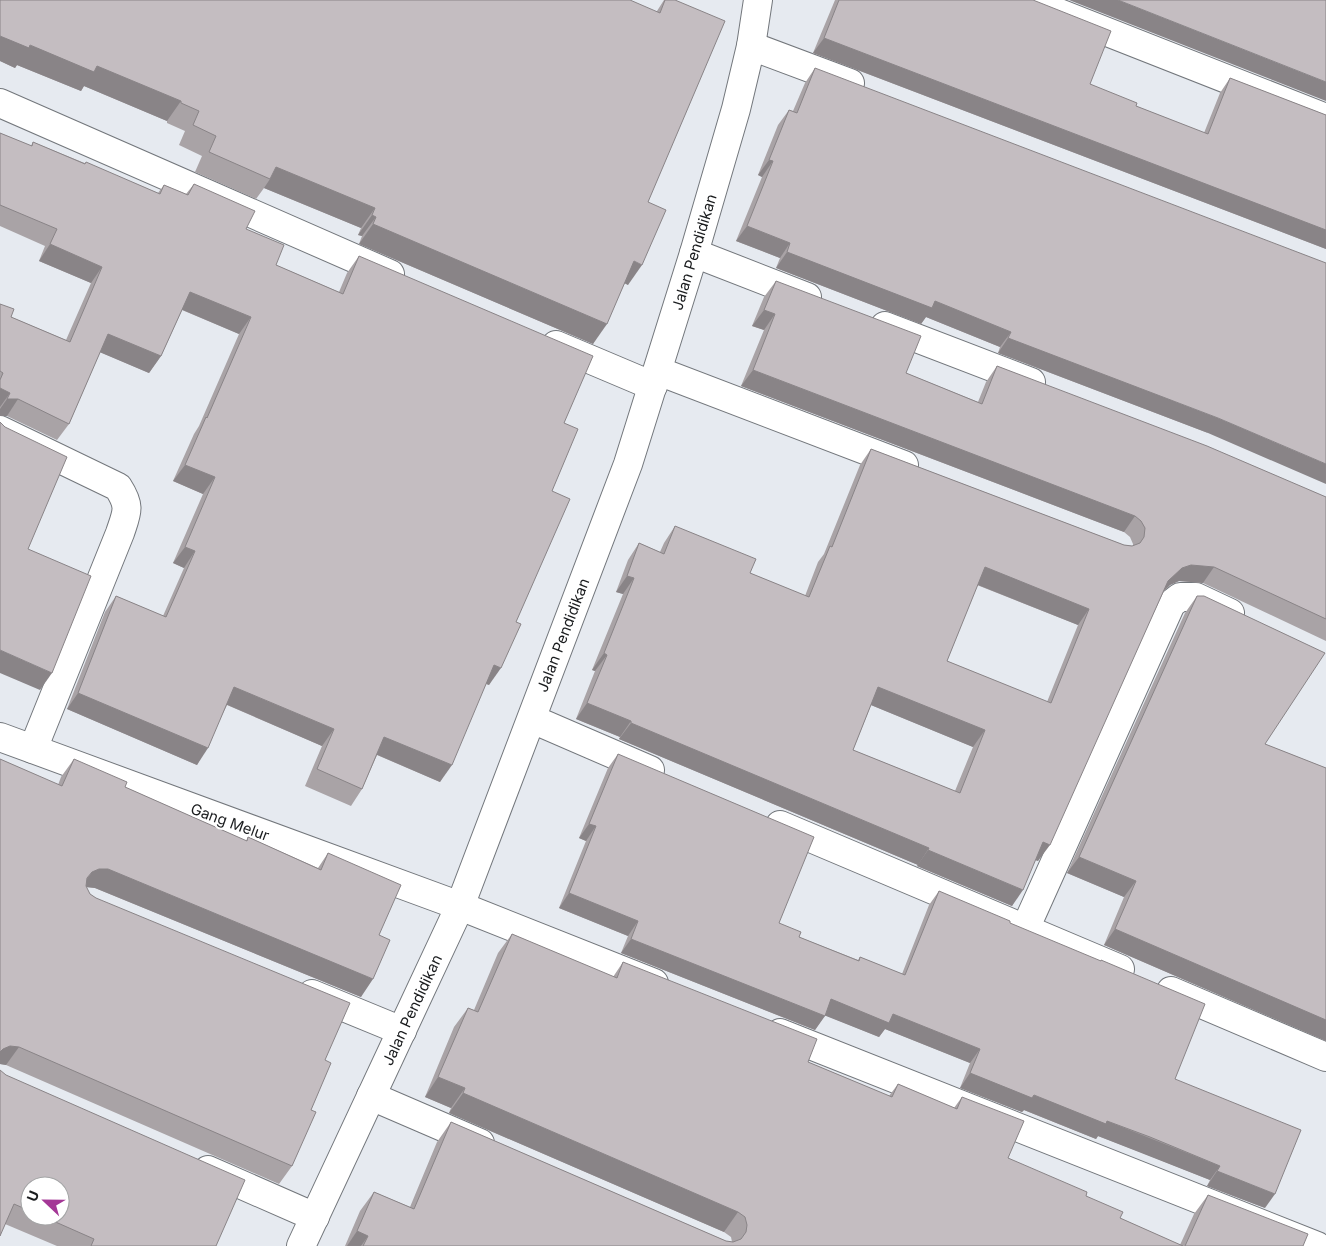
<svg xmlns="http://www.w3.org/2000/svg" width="1326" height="1246" viewBox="0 0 1326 1246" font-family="Inter,sans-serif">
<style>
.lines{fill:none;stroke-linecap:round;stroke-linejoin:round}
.minor-casing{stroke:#73777c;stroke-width:30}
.minor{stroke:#fff;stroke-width:28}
.wall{fill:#a9a3a6;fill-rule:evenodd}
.shaded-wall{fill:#898487}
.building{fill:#c4bdc1;stroke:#898487;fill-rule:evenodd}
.labels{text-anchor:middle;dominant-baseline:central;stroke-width:4;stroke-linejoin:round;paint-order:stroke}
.street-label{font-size:15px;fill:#1a1c1e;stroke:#fff}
</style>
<rect width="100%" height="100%" fill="#e6eaf0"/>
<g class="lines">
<defs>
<g id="minor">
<polyline points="1026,0 1326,118"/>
<polyline points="751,46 850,83"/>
<polyline points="0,103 390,274"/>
<polyline points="694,253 807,297"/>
<polyline points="885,326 1031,382"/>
<polyline points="556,345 653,386"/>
<polyline points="658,371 904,465"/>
<path d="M0 430 118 487C131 507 127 512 120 533L33 749"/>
<polyline points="532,719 650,770"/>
<polyline points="0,737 460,906 654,983"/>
<polyline points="780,825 1120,969"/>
<polyline points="1025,929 1171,604 1180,597 1196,597 1230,613"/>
<polyline points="1171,991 1326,1057"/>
<polyline points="312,994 402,1031"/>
<polyline points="780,1033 1317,1246"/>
<polyline points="371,1096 480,1143"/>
<polyline points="208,1170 315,1217"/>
<polyline points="301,1246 460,906 628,464 694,253 736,109 751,46 758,0"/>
</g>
</defs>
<use href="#minor" class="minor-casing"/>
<use href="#minor" class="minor"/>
</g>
<g class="wall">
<polygon points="664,0 675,0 648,202 628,285 625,283 593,344 359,244 362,236 358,235 361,228 264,188 256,199 195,172 202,156 179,145 185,131 167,123 167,121 84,86 81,91 17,65 15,68 0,61 657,11"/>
<polygon points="835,0 1033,0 1090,84 1136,106 1204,133 1220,93 1230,78 1326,115 1326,249 813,53"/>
<polygon points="815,68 1208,433 998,353 1000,347 926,317 921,324 776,268 780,258 736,241 762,177 758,175 778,125 789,110 793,111 805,83"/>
<polygon points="0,133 31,146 33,142 158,193 164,185 186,194 194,184 246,229 276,265 339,292 347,273 359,256 564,423 552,491 516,622 489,685 486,684 440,782 377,755 362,789 351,806 305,786 322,746 227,705 197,765 67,709 105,612 116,596 163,616 184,568 173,563 203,494 173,481 194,434 199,426 239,334 182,310 161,356 149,373 100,352 69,424 57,440 7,416 0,416 0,304 11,317 66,340 91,283 39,261 45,246 0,226"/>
<path d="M776 281 906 373 978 402 986 382 997 366 1326 497V641L1203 583 1179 581 1170 585 1164 591 1038 861 1035 860 1012 906 917 866 918 865 619 739 620 737 576 719 595 671 592 670 623 594 616 592 628 560 639 543 660 552 664 543 675 526 750 573 805 596 818 562 824 554 860 465 871 449 1124 545 1133 546V544L1130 537 1124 532 741 386 764 330 752 326 764 297ZM977 585 1078 625 1047 702 947 661ZM871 705 973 747 955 791 853 750Z"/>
<polygon points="1197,596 1265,744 1326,768 1326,1041 1104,945 1124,897 1067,873 1185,613"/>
<polygon points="618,754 779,923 799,937 858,960 860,957 902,974 929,905 939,891 1010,923 1175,1079 1265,1208 1207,1186 1210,1180 1140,1152 1098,1136 1096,1139 1024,1110 1022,1112 960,1088 970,1063 885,1029 879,1037 825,1015 815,1030 621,953 628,936 559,908 586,841 579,838 608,768"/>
<polygon points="0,759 58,785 61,777 74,759 125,787 246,841 248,837 318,868 328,853 379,935 361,997 95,888 86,887 90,894 325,1060 311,1110 292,1166 279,1184 6,1065 0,1064"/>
<polygon points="512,934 613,977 623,962 808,1062 889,1096 898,1084 954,1108 962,1097 1008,1158 1086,1196 1120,1218 1180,1245 1194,1214 1208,1195 1303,1246 345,1246 360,1211 374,1192 410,1207 437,1142 451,1122 726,1241 732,1242 731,1237 724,1232 449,1113 451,1108 425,1097 454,1027 468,1008 474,1010 498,953"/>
<path d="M0 1071 216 1246H57L5 1224ZM30 1186 60 1216H30Z"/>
</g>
<g class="shaded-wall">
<polygon points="1069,0 1118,0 1326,82 1326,101"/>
<polygon points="0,36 97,66 181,101 167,121 84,86 81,91 17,65 15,68 0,61"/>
<polygon points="824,38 1326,230 1326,249 813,53"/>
<polygon points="769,160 773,161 762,177 758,175"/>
<polygon points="276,167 375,208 361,228 264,188 270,179"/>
<polygon points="372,215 376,217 362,236 358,235"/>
<polygon points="373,224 607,324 593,344 359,244"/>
<polygon points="747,226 790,243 780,258 736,241"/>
<polygon points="50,244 102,267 91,283 39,261"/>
<polygon points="787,252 935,301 1011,332 1000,347 926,317 921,324 776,268"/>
<polygon points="634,261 642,265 628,285 620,281"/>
<polygon points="190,292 251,317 239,334 178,308"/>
<polygon points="764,310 775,314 764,330 752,326"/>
<polygon points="108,334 161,356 149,373 97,351"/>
<polygon points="1008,338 1218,418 1326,464 1326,484 1208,433 998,353"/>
<polygon points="753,370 1135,516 1124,532 741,386"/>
<polygon points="0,388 10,393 0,407"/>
<polygon points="7,399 18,399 7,416 0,416 0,409"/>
<polygon points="185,465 215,477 203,494 173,481"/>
<polygon points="185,547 195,551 184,568 173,563"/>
<polygon points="1191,565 1214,567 1203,583 1179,581 1170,585 1157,598 1168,581 1182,568"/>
<polygon points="985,567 1089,609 1078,625 973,583"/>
<polygon points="627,576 634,578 623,594 616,592"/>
<polygon points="0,650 52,673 40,690 0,673"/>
<polygon points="604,653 607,655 595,671 592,670"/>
<polygon points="494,665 501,668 489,685 482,682"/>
<polygon points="234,687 334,729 322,746 223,703"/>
<polygon points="878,687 985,730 973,747 866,703"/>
<polygon points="78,693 208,748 197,765 67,709"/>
<polygon points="587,703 631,721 620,737 576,719"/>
<polygon points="631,723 929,848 918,865 619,739"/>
<polygon points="384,737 452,765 440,782 373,753"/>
<polygon points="589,824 596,826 586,841 579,838"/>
<polygon points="1043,842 1050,845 1038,861 1031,858"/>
<polygon points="928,850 1023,890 1012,906 917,866"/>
<polygon points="1079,857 1136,881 1124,897 1067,873"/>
<polygon points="99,869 108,869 373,979 361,997 95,888 86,887 79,890 92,872"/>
<polygon points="569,893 638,921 628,936 559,908"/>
<polygon points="1115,929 1326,1020 1326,1041 1104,945"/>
<polygon points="631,939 825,1016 815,1030 621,953"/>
<polygon points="831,999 893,1014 980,1049 970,1063 885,1029 879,1037 821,1014"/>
<polygon points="10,1046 19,1047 6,1065 0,1064 0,1052 3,1049"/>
<polygon points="970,1073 1107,1121 1220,1166 1210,1180 1098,1136 1096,1139 1024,1110 1022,1112 960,1088"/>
<polygon points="438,1077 465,1088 451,1108 425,1097"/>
<polygon points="463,1093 738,1212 724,1232 449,1113"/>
<polygon points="1217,1171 1275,1194 1265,1208 1207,1186"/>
<polygon points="357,1231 368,1236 361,1246 347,1246"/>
</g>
<g class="building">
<polygon points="0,0 630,0 660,13 665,0 675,0 725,21 648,202 666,210 642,265 634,261 607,324 373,224 376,217 372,215 375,208 276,167 270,179 209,152 216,136 193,125 199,111 181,103 181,101 97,66 94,72 30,45 29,48 0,36"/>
<polygon points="839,0 1033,0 1111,31 1090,84 1137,103 1136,106 1208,134 1230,78 1326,115 1326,230 824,38"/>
<polygon points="1118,0 1326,0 1326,82"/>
<polygon points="815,68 1326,263 1326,464 1218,418 1008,338 1011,332 935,301 932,308 787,252 790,243 747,226 773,161 769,160 789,110 797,113"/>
<polygon points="0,133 32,146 33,142 85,164 86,162 160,194 164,185 188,195 194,184 255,211 246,229 284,245 276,265 343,294 359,256 593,356 564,423 578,429 552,491 570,499 516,622 521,624 501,668 494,665 452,765 384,737 362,789 317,769 334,729 234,687 208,748 78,693 116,596 166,617 195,551 185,547 215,477 185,465 206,417 207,418 251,317 190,292 161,356 108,334 69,424 18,399 7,399 10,393 0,388 0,380 3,373 0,371 0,304 14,309 11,317 70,342 102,267 50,244 57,229 0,205"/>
<path d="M776 281 921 336 906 373 982 404 997 366 1207 446 1326 497V619L1214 567 1191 565 1182 568 1168 581 1050 845 1043 842 1023 890 928 850 929 848 631 723V721L587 703 607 655 604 653 634 578 627 576 639 543 664 554 675 526 756 559 750 573 809 597 830 546 832 547 871 449 1124 545 1132 546 1140 543 1144 537 1145 528 1141 521 1135 516 753 370 775 314 764 310ZM985 567 1089 609 1051 703 947 661ZM878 687 985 730 960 793 853 750Z"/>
<polygon points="0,422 5,427 67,457 28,549 91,576 52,673 0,650"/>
<polygon points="1197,596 1204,596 1325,653 1265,744 1326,768 1326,1020 1115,929 1136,881 1079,857"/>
<polygon points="618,754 814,837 779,923 801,932 799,937 859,961 860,957 905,975 939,891 1010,921 1010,923 1101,961 1101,960 1205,1004 1175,1079 1301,1130 1275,1194 1217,1171 1220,1166 1150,1137 1107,1121 1106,1124 1034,1095 1032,1098 970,1073 980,1049 893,1014 889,1023 831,999 825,1016 631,939 638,921 569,893 596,826 589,824"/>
<polygon points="0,759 62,786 74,759 127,782 125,787 247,841 248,837 321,870 328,853 401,885 379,935 390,940 373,979 108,869 99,869 92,872 87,878 86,886 90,894 96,898 350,1003 325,1060 331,1063 311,1110 316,1112 292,1166 19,1047 10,1046 3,1049 0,1052"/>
<polygon points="512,934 617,978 623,962 817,1039 808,1062 892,1097 898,1084 957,1109 962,1097 1024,1121 1008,1158 1087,1192 1086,1196 1123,1212 1120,1218 1183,1246 363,1246 368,1236 357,1231 374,1192 414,1209 451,1122 726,1241 733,1242 741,1239 746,1232 747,1225 745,1217 738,1212 463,1093 465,1088 438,1077 468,1008 478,1012"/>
<polygon points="0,1070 6,1075 245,1180 216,1246 91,1246 94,1239 42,1216 60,1216 60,1186 30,1186 30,1211 14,1204 0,1236"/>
<polygon points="1208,1195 1308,1234 1303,1246 1185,1246"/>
</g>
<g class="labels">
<g class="street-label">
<text transform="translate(694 252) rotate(-73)">Jalan Pendidikan</text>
<text transform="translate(563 635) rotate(-69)">Jalan Pendidikan</text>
<text transform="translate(230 822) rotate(20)">Gang Melur</text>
<text transform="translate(412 1010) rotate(-65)">Jalan Pendidikan</text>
</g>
</g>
<g transform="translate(45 1201) rotate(292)"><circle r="24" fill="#ffffff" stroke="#a3a4a5"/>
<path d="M0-4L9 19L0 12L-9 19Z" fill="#a43796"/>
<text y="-8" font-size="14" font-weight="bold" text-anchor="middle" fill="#1a1c1e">U</text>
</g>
</svg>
